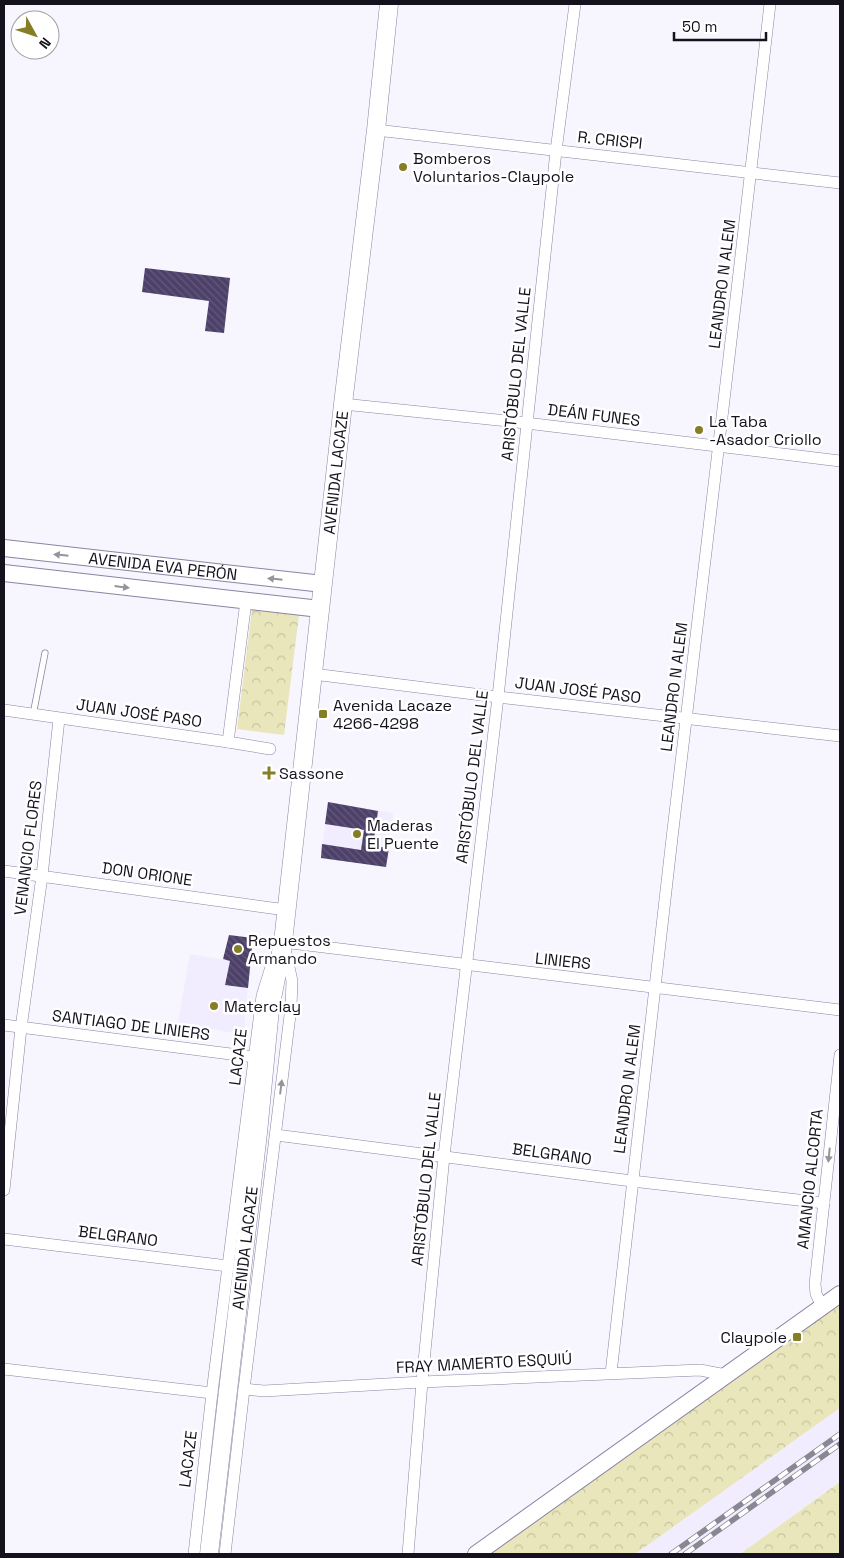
<svg xmlns="http://www.w3.org/2000/svg" width="844" height="1558" viewBox="0 0 844 1558" font-family="'Space Grotesk',sans-serif">
<style>
.built{fill:#f1edfe}
.forest{fill:url(#forest-crowns)}
.building{fill:url(#building-back-hatch)}
.lines{fill:none;stroke-linecap:round;stroke-linejoin:round}
.lane-casing{stroke:#8c83a4;stroke-width:7}
.street-casing{stroke:#8c83a4;stroke-width:12}
.secondary-casing{stroke:#8c83a4;stroke-width:18}
.primary-casing{stroke:#8c83a4;stroke-width:19}
.lane{stroke:#fff;stroke-width:5.5}
.street{stroke:#fff;stroke-width:11}
.secondary{stroke:#fff;stroke-width:16}
.primary{stroke:#fff;stroke-width:18}
.rail-casing{stroke:#898791;stroke-width:5.5}
.rail{stroke:#fff;stroke-width:4;stroke-dasharray:11;stroke-linecap:butt}
.oneway{fill:#96949a}
.poi-dot{fill:#867e25;stroke:#fff;stroke-width:2}
.labels{text-anchor:middle;dominant-baseline:central;stroke-width:5;stroke-linejoin:round;paint-order:stroke}
.street-label{font-size:16px;fill:#15121e;stroke:#fff}
.poi-label{font-size:16px;fill:#15121e;stroke:#fff;text-anchor:start}
</style>
<defs>
<pattern id="forest-crowns" width="20" height="18" patternUnits="userSpaceOnUse" patternTransform="scale(1.25)"><rect width="20" height="18" fill="#e9e6bb"/><path d="M2 6a3 3 0 1 1 6 0M12 15a3 3 0 1 1 6 0" fill="none" stroke="#c7c4a0"/></pattern>
<pattern id="building-back-hatch" width="6" height="6" patternUnits="userSpaceOnUse" patternTransform="scale(1.25)"><rect width="6" height="6" fill="#4d416a"/><path d="M-1 5l2 2M0 0l6 6M5-1l2 2" fill="none" stroke="#63597a"/></pattern>
</defs>
<rect width="100%" height="100%" fill="#f7f5fd"/>
<g class="built">
<polygon points="328,802 393,813 386,867 321,858"/>
<polygon points="190,954 250,964 244,1030 239,1034 178,1023"/>
<polygon points="840,1408 840,1482 740,1554 635,1554"/>
</g>
<g class="forest">
<polygon points="252,609 299,615 284,735 237,729"/>
<polygon points="840,1304 840,1408 635,1554 485,1554"/>
<polygon points="840,1482 840,1554 740,1554"/>
</g>
<g class="building">
<polygon points="145,268 230,278 224,333 205,331 209,301 142,292"/>
<polygon points="328,802 378,811 373,846 389,848 386,867 321,858 322,844 361,850 364,830 325,824"/>
<polygon points="229,935 253,938 248,988 225,985 230,961 223,959"/>
</g>
<g class="lines">
<defs>
<polyline id="lane" points="33,715 45,653"/>
<g id="street">
<polyline points="376,130 840,183"/>
<polyline points="343,404 526,423 840,461"/>
<polyline points="313,674 498,697 840,736"/>
<polyline points="4,710 228,742 270,749"/>
<polyline points="228,742 246,601"/>
<polyline points="4,871 286,910"/>
<path d="M283 942C468 966 654 987 840 1010"/>
<polyline points="4,1025 254,1057"/>
<polyline points="276,1135 632,1181 824,1203"/>
<polyline points="4,1190 21,1028 42,876 59,719"/>
<polyline points="4,1239 228,1266"/>
<polyline points="822,1306 816,1294 815,1284 840,1055"/>
<polyline points="4,1369 212,1393"/>
<path d="M611 1373C645 1066 681 758 718 451 735 302 754 153 770 4"/>
<polyline points="244,1389 264,1391 422,1382 700,1370 726,1375"/>
<polyline points="194,1554 212,1393 262,996 271,967"/>
<polyline points="225,1554 244,1389 291,1007 292,981 285,949"/>
<polyline points="408,1554 422,1382 444,1156 498,697 556,151 575,4"/>
</g>
<g id="secondary">
<path id="s1" d="M4 548 323 584"/>
<polyline points="4,573 320,609"/>
<polyline points="476,1554 840,1294"/>
</g>
<g id="primary">
<path id="s2" d="M209 1554 258 1133 270 1009 283 942 343 404 376 130 389 4"/>
</g>
</defs>
<use href="#lane" class="lane-casing"/>
<use href="#street" class="street-casing"/>
<use href="#secondary" class="secondary-casing"/>
<use href="#primary" class="primary-casing"/>
<use href="#lane" class="lane"/>
<use href="#street" class="street"/>
<use href="#secondary" class="secondary"/>
<use href="#primary" class="primary"/>
<defs>
<g id="rail">
<polyline points="671,1554 840,1434"/>
<polyline points="685,1554 840,1444"/>
</g>
</defs>
<use href="#rail" class="rail-casing"/>
<use href="#rail" class="rail"/>
</g>
<defs><path id="oneway-solid" d="M-6-.8H1V-3.2L6.5 0L1 3.2V.8H-6Z" transform="scale(1.25)"/></defs>
<g class="oneway">
<use href="#oneway-solid" transform="translate(61 555) rotate(-174)"/>
<use href="#oneway-solid" transform="translate(275 579) rotate(-174)"/>
<use href="#oneway-solid" transform="translate(122 587) rotate(7)"/>
<use href="#oneway-solid" transform="translate(281 1087) rotate(-83)"/>
<use href="#oneway-solid" transform="translate(829 1155) rotate(96)"/>
</g>
<g class="poi-dot">
<circle cx="403" cy="167" r="5"/>
<circle cx="699" cy="430" r="5"/>
<rect x="318" y="709" width="10" height="10" rx="2.5"/>
<path d="M266.5 765.5h5v5h5v5h-5v5h-5v-5h-5v-5h5z"/>
<circle cx="357" cy="834" r="5"/>
<circle cx="238" cy="949" r="5"/>
<circle cx="214" cy="1006" r="5"/>
<rect x="792" y="1332" width="10" height="10" rx="2.5"/>
</g>
<g class="labels">
<g class="street-label">
<text transform="translate(610 140) rotate(6)">R. CRISPI</text>
<text transform="translate(722 284) rotate(-83)">LEANDRO N ALEM</text>
<text transform="translate(516 374) rotate(-84)">ARISTÓBULO DEL VALLE</text>
<text transform="translate(594 415) rotate(7)">DEÁN FUNES</text>
<text stroke="none"><textPath href="#s2" startOffset="1089">AVENIDA LACAZE</textPath></text>
<text stroke="none"><textPath href="#s1" startOffset="160">AVENIDA EVA PERÓN</textPath></text>
<text transform="translate(674 687) rotate(-83)">LEANDRO N ALEM</text>
<text transform="translate(578 690) rotate(7)">JUAN JOSÉ PASO</text>
<text transform="translate(139 713) rotate(8)">JUAN JOSÉ PASO</text>
<text transform="translate(472 777) rotate(-83)">ARISTÓBULO DEL VALLE</text>
<text transform="translate(28 848) rotate(-83)">VENANCIO FLORES</text>
<text transform="translate(147 874) rotate(8)">DON ORIONE</text>
<text transform="translate(563 961) rotate(6)">LINIERS</text>
<text transform="translate(131 1025) rotate(7)">SANTIAGO DE LINIERS</text>
<text transform="translate(238 1057) rotate(-83)">LACAZE</text>
<text transform="translate(627 1089) rotate(-83)">LEANDRO N ALEM</text>
<text transform="translate(552 1154) rotate(8)">BELGRANO</text>
<text transform="translate(426 1179) rotate(-84)">ARISTÓBULO DEL VALLE</text>
<text transform="translate(810 1179) rotate(-84)">AMANCIO ALCORTA</text>
<text transform="translate(118 1236) rotate(7)">BELGRANO</text>
<text stroke="none"><textPath href="#s2" startOffset="308">AVENIDA LACAZE</textPath></text>
<text transform="translate(484 1363) rotate(-3)">FRAY MAMERTO ESQUIÚ</text>
<text transform="translate(188 1459) rotate(-83)">LACAZE</text>
</g>
<g class="poi-label">
<text x="413" y="158">Bomberos<tspan x="413" dy="18">Voluntarios-Claypole</tspan></text>
<text x="709" y="421">La Taba<tspan x="709" dy="18">-Asador Criollo</tspan></text>
<text x="333" y="705">Avenida Lacaze<tspan x="333" dy="18">4266-4298</tspan></text>
<text x="279" y="773">Sassone</text>
<text x="367" y="825">Maderas<tspan x="367" dy="18">El Puente</tspan></text>
<text x="248" y="940">Repuestos<tspan x="248" dy="18">Armando</tspan></text>
<text x="224" y="1006">Materclay</text>
<text x="787" y="1337" text-anchor="end">Claypole</text>
</g>
</g>
<rect width="844" height="1558" fill="none" stroke="#15121e" stroke-width="10"/>
<g transform="translate(35 35) rotate(130)"><circle r="24" fill="#ffffff" stroke="#a1a0a5"/>
<path d="M0-4L9 19L0 12L-9 19Z" fill="#867e25"/>
<text y="-8" font-size="14" font-weight="bold" text-anchor="middle" fill="#15121e">N</text>
</g>
<path d="M674 32v8h92v-8" fill="none" stroke="#15121e" stroke-width="2.5"/>
<text x="682" y="32" font-size="15" fill="#15121e" stroke="#ffffff" stroke-width="4" paint-order="stroke">50 m</text>
</svg>
